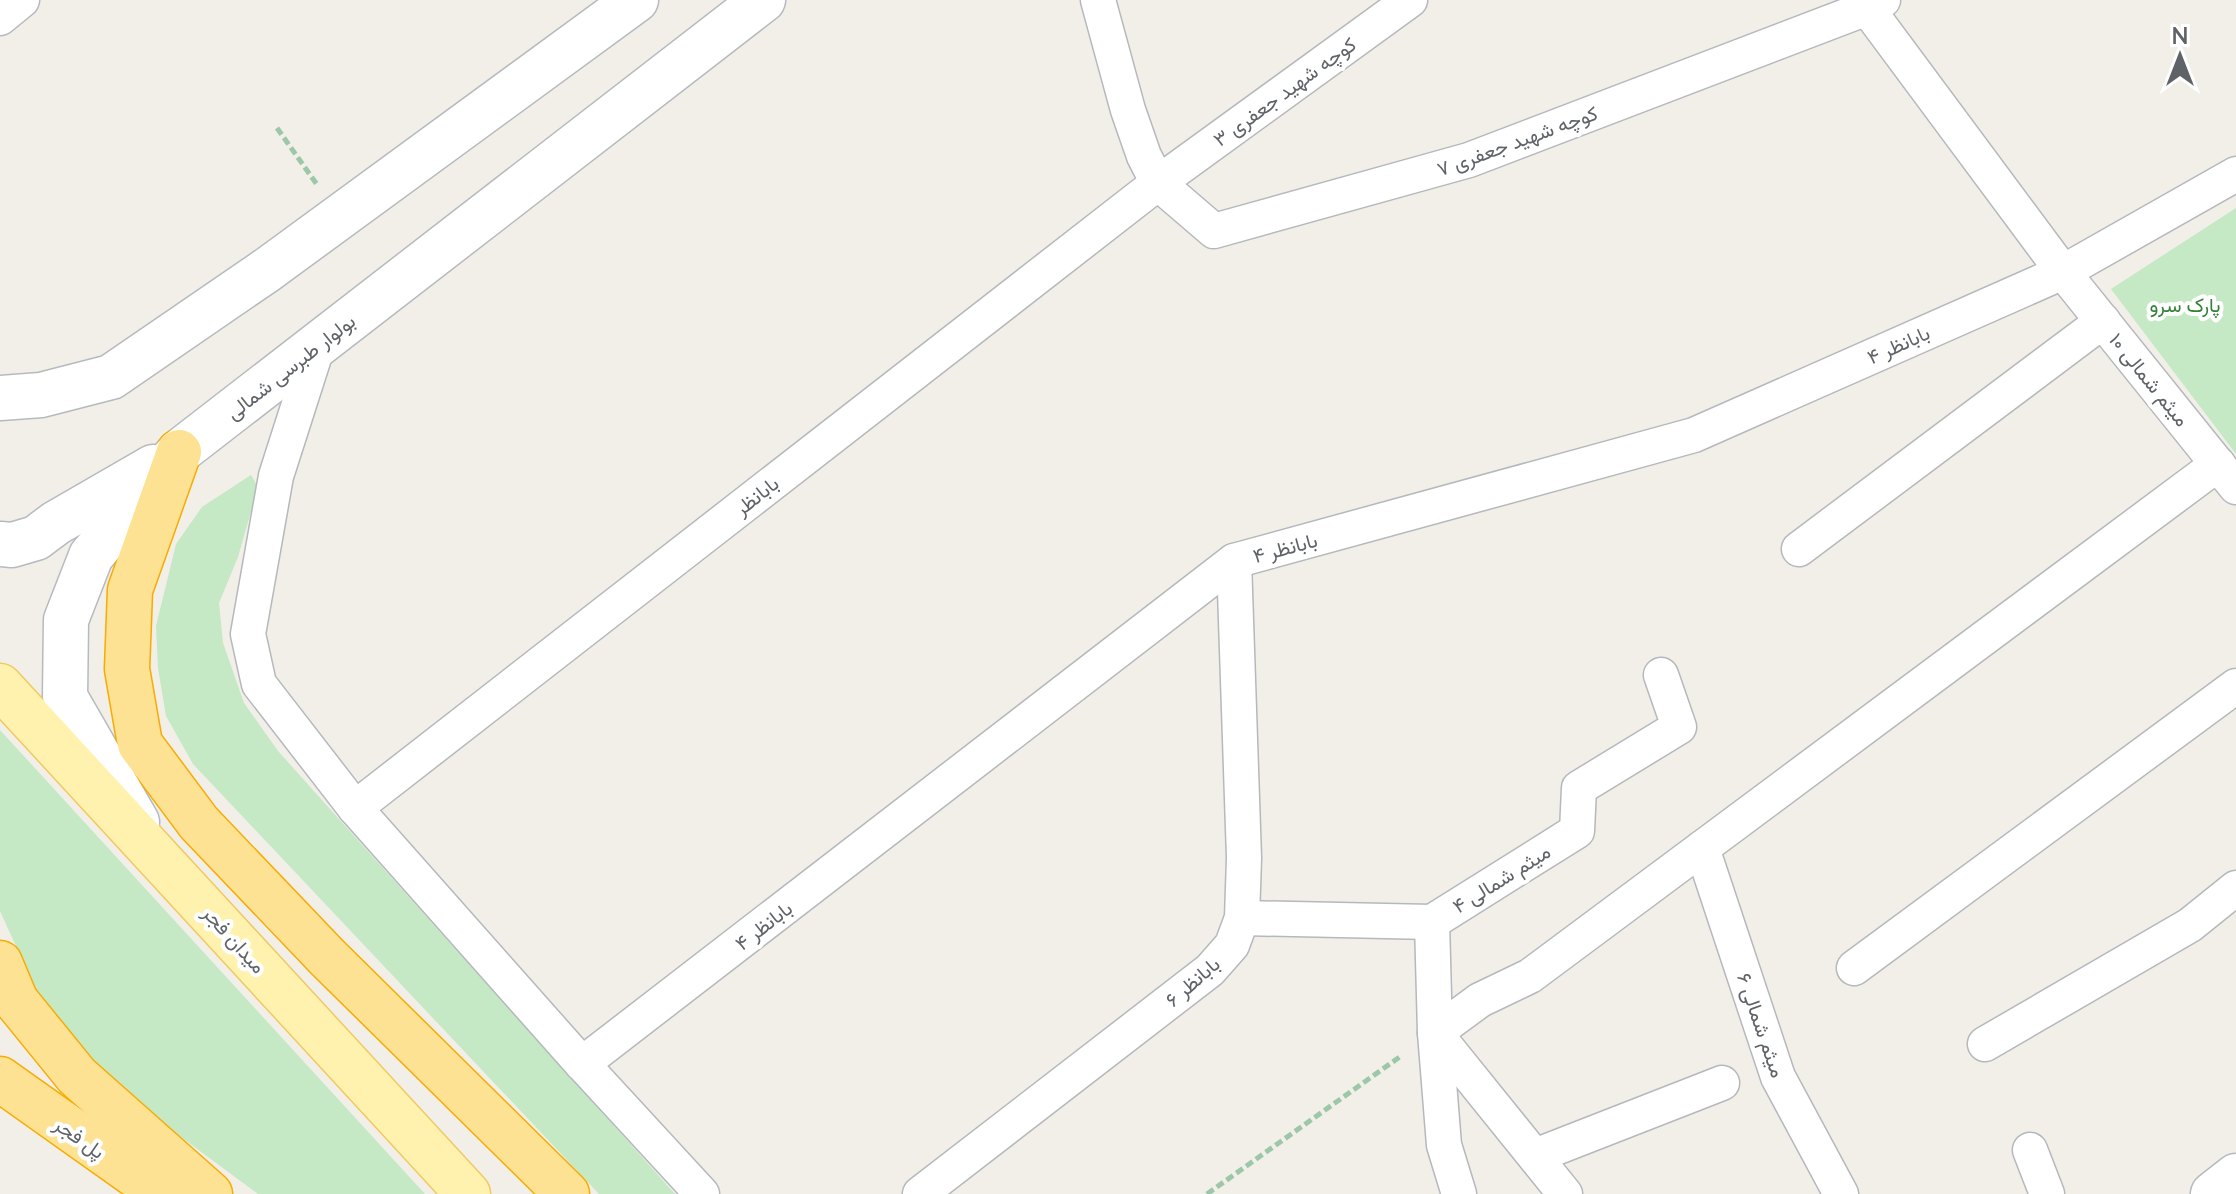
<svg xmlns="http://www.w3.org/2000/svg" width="2236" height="1194" viewBox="0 0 2236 1194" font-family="Lato,Vazirmatn,sans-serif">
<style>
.green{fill:#c5e8c5}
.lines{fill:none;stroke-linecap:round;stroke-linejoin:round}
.street-casing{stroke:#b5b8bc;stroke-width:37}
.secondary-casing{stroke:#b6babf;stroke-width:47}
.primary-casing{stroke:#f2c960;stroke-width:47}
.highway-casing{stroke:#f9ab00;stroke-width:47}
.path{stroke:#9cc7a9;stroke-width:5;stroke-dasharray:8 4;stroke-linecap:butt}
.street{stroke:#fff;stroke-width:34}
.secondary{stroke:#fff;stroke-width:44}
.primary{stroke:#fff2af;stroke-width:44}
.highway{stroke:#fde293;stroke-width:44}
.labels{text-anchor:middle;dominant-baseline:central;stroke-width:8;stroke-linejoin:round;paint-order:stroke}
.street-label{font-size:20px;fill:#5f6368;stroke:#fff}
.park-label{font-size:20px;fill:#348238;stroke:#fff}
</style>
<rect width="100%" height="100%" fill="#f1efe8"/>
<g class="green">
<polygon points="2236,208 2236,454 2111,289"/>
<polygon points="251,475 258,487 238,557 219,603 223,643 244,703 278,751 675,1194 599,1194 193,764 166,716 158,668 156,626 176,544 202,507"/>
<polygon points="0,730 425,1194 258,1194 181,1137 89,1061 40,999 0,911"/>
</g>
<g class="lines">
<defs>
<g id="street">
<polyline points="1098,0 1128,110 1144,156 1158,183 1214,231 1469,160 1867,8 1883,0"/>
<polyline points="1867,8 2063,272 2236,487"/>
<polyline points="0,18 22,0"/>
<polyline points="318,345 276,476 248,634 259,684 355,808 574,1055 702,1194"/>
<polyline points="1799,549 2103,321"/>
<polyline points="355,808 1158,183 1410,0"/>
<polyline points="1702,848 1778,1077 1841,1194"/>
<polyline points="1242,918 1432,922"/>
<polyline points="1854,968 2236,686"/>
<polyline points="1985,1044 2190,925 2236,888"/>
<polyline points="582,1064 1234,561 1694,435 2063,272 2236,174"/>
<polyline points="2030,1150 2047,1194"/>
<polyline points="1535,1156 1722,1083"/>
<polyline points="920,1194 1210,970 1232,945 1242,918 1244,858 1234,561"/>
<polyline points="1459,1194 1444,1145 1435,1033 1480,1000 1530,976 2218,464"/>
<polyline points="1565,1194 1435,1033 1432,922 1577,831 1579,788 1679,727 1661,675"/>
</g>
<g id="secondary">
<polyline points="0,398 41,395 111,377 267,270 636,0"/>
<polyline points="0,544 12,545 36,538 56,523 153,467"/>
<polyline points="137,822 65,697 66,620 91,556 179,452 763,0"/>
<polyline points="2213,1194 2236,1176"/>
</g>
<polyline id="primary" points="0,686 468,1194"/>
<g id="highway">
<polyline points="179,452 130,590 127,669 140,744 199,823 327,957 567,1194"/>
<polyline points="0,963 16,1001 77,1076 210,1194"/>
<polyline points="0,1079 162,1194"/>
</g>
</defs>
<use href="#street" class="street-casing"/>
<use href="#secondary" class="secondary-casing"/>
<use href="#primary" class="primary-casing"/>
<use href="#highway" class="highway-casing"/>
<g class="path">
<polyline points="277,128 318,186"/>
<polyline points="1207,1194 1401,1056"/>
</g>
<use href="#street" class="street"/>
<use href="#secondary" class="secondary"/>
<use href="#primary" class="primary"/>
<use href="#highway" class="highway"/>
</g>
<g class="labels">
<g class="street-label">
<text transform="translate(1284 91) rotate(-36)">کوچه شهید جعفری ۳</text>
<text transform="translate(1517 140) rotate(-20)">کوچه شهید جعفری ۷</text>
<text transform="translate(1898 344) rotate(-24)">بابانظر ۴</text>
<text transform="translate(290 366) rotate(-38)">بولوار طبرسی شمالی</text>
<text transform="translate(2150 379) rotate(51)">میثم شمالی ۱۰</text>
<text transform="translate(756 495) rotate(-38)">بابانظر</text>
<text transform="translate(1285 547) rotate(-15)">بابانظر ۴</text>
<text transform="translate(1501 878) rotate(-32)">میثم شمالی ۴</text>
<text transform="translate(763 925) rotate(-38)">بابانظر ۴</text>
<text transform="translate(235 939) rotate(48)">میدان فجر</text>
<text transform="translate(1192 981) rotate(-41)">بابانظر ۶</text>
<text transform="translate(1762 1025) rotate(71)">میثم شمالی ۶</text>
<text transform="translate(80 1137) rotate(35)">پل فجر</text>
</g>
<g class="park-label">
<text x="2185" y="304">پارک سرو</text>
</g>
</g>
<g transform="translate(2180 56)" stroke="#ffffff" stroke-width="6" paint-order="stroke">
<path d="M0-6L14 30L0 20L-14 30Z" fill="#5f6368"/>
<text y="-12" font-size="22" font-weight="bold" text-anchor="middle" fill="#5f6368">N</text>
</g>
</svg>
